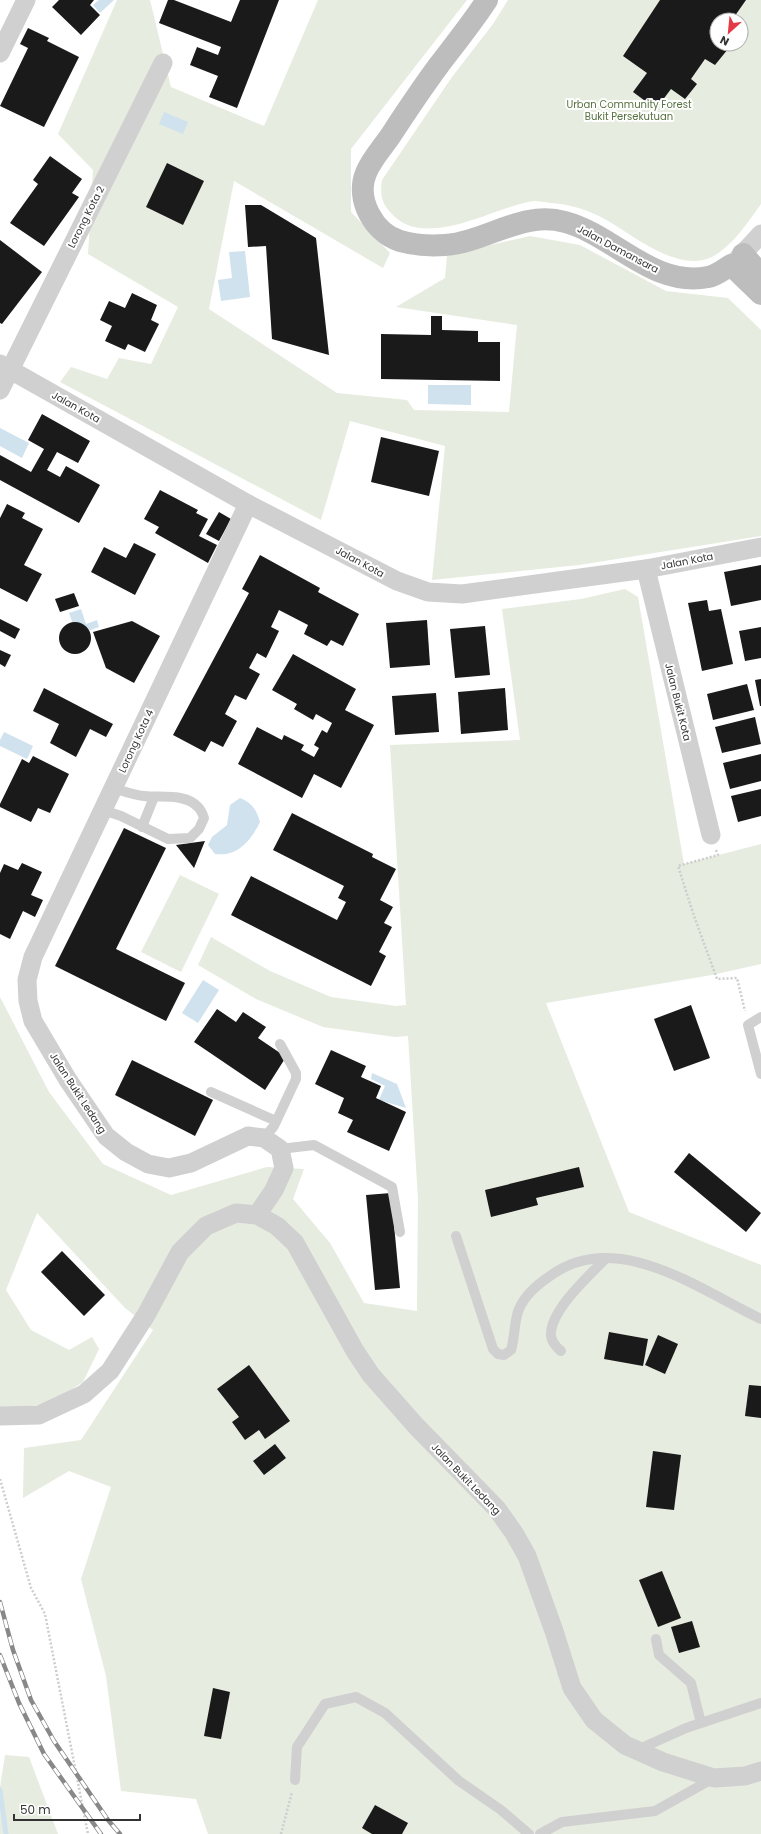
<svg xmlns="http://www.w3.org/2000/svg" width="761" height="1834" viewBox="0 0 761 1834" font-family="Poppins,sans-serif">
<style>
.green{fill:#e6ecdf;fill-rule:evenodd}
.water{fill:#cfe2ee}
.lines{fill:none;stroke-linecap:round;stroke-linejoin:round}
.stream{stroke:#cfe2ee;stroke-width:5}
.building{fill:#1a1a1a}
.path{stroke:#cdcdcd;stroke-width:2.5;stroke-dasharray:2 2;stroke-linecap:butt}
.lane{stroke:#d0d0d0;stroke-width:10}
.street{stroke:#d0d0d0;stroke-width:19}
.secondary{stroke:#bdbdbd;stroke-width:22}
.rail-casing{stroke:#888;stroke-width:4.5}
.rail{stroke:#fff;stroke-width:3;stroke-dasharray:9;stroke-linecap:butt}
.labels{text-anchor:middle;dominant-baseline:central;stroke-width:4;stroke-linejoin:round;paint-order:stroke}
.park-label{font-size:10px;fill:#56703f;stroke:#fff}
.street-label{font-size:10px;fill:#333;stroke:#fff}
</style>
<rect width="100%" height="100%" fill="#fff"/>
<g class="green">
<polygon points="117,0 150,0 171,87 264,126 318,0 467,0 351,149 351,212 390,253 383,268 234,181 209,309 337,393 407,400 414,410 509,412 517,325 396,307 445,278 447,255 530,236 580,245 666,291 728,298 761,330 761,536 579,565 432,580 445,446 350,421 321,520 60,382 71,367 107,379 119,358 151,364 178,307 88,254 93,170 58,134"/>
<path d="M508 0H761V204C748 222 727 255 703 260 667 267 629 231 599 216 583 208 567 204 550 203 545 202 539 201 534 201 495 206 425 252 391 213 381 202 380 194 382 180L452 77 493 24ZM717 20H741V44H717Z"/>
<polygon points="625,589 638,597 684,864 761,844 761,964 712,975 546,1003 629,1212 761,1265 761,1834 208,1834 196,1799 121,1791 106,1676 81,1579 111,1487 69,1471 23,1498 24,1448 81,1440 153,1330 125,1308 37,1213 6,1290 31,1330 69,1350 92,1337 99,1349 83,1382 50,1404 0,1409 0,997 49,1092 103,1164 171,1195 267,1167 304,1169 293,1199 330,1243 364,1303 417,1311 418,1199 408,1036 395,1037 323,1027 256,999 198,965 211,937 270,971 331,997 396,1006 406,1005 390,745 520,740 502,609 581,599"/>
<polygon points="180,875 219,894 181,972 141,952"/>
<polygon points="5,1755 29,1757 58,1834 0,1834 0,1787"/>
</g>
<g class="water">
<polygon points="99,0 114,0 100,13 93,5"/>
<polygon points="164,112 188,122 183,134 159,124"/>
<polygon points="245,251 250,297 221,301 218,280 232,278 229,252"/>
<polygon points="428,385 471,385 471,405 428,404"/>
<polygon points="0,428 29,443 22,458 0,446"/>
<polygon points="81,609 86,624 97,620 99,627 77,635 69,613"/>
<polygon points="4,732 33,746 27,759 0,746 0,740"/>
<path d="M240 798C252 803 256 809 260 822 251 840 238 857 215 854L208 845 212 837 227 825 230 805Z"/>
<polygon points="203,980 219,990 198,1023 182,1013"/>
<polygon points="372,1073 397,1084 406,1108 379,1100 385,1086 371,1079"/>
</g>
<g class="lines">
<polyline class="stream" points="0,1790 6,1834"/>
</g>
<g class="building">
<polygon points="59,0 94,0 90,5 100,15 81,35 52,7"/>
<polygon points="168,0 174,0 231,22 240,0 279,0 237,108 209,97 218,76 190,65 197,47 218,55 221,47 159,23"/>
<polygon points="660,0 746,0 732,20 717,20 716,42 728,49 715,65 705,59 691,79 697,84 685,99 671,89 656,109 633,92 647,73 623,56"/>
<polygon points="28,28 49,38 47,41 79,57 44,127 0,106 28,48 20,44"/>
<polygon points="50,156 82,179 72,193 79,197 44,246 10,223 38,184 33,180"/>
<polygon points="167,163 204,181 183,225 146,207"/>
<polygon points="245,205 261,205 316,238 329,355 272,339 266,246 248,247"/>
<polygon points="0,240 42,272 2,324 0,323"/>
<polygon points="132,293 157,305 151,320 159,324 145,352 128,344 125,350 105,341 112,326 100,320 109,301 125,308"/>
<polygon points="431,316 442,316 442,330 478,331 478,342 500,342 500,381 381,379 381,334 431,335"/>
<polygon points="42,414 90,441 78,463 57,452 47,470 60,477 66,466 100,485 79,523 0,480 0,455 31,472 44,449 28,440"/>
<polygon points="381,437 439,451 429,496 371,482"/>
<polygon points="160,490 198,510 196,513 208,519 199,536 217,545 208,563 155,533 159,527 144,519"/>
<polygon points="7,504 25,513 22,518 43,529 24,565 42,574 27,602 0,588 0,518"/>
<polygon points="219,512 231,519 219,541 206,534"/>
<polygon points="134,543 156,554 135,595 91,572 104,547 126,558"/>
<polygon points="260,555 320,588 318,592 359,614 343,646 331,640 327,646 304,634 308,625 279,610 271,627 279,631 266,658 257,653 249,668 260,674 246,700 235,695 225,714 237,721 223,747 211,741 205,752 173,735 249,593 242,589"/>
<polygon points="761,565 761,600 731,606 724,572"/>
<polygon points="74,593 79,606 60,612 55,599"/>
<polygon points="707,600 709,611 721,609 733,664 702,671 688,603"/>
<polygon points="0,619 20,629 15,639 0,631"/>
<polygon points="427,620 430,665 390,668 386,623"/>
<polygon points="132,621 160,636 134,683 106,668 93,632"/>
<circle cx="75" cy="638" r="16"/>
<polygon points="485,626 490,675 455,678 450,629"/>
<polygon points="761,627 761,658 745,661 739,631"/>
<polygon points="0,650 11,655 5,667 0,664"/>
<polygon points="293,654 356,689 345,710 374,725 341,788 314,774 302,798 238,764 257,727 282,740 284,735 304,745 301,750 314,757 319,748 314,745 322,730 327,733 332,723 316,714 313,720 294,709 297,704 272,690"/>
<polygon points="761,679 761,706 760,706 755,680"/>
<polygon points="747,684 754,710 713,720 707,694"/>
<polygon points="44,688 113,724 106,737 90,729 76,757 50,743 59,724 33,711"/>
<polygon points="505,688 508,730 461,734 458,692"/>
<polygon points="436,693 439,732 395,735 392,696"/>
<polygon points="755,717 761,744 722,753 715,727"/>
<polygon points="761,754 761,781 730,789 723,763"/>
<polygon points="33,756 69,774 50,813 38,808 31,822 0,807 0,804 22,759 29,763"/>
<polygon points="761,789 761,816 738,822 731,796"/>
<polygon points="292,813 373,854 372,857 396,869 380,900 393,907 384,923 392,927 379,952 386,956 371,986 231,915 251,876 337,920 346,902 338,898 344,886 273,850"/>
<polygon points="124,828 166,848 116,949 185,983 166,1021 55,966"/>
<polygon points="205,841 194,868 176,845"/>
<polygon points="22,863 42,872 31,895 43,900 35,917 23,911 10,939 0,934 0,873 4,864 18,870"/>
<polygon points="691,1005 710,1058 674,1071 654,1019"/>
<polygon points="217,1009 236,1022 243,1012 266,1027 258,1038 286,1057 265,1090 194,1042"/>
<polygon points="331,1050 366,1066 361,1077 381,1086 376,1098 406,1112 389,1151 347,1132 353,1120 338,1113 344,1098 315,1084"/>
<polygon points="132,1060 213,1100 195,1136 115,1095"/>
<polygon points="689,1153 761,1213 746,1232 674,1172"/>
<polygon points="579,1167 584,1187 536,1198 538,1205 491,1217 485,1190"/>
<polygon points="391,1193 400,1288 375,1290 366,1195"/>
<polygon points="62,1251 105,1295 84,1316 41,1272"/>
<polygon points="609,1332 648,1339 643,1366 604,1359"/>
<polygon points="658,1335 678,1344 665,1374 645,1365"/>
<polygon points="249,1365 290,1421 265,1439 259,1430 245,1440 232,1422 239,1417 217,1389"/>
<polygon points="749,1385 761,1386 761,1418 745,1416"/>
<polygon points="275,1444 286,1458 264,1475 253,1461"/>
<polygon points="653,1451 681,1455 674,1510 646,1507"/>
<polygon points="662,1571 681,1618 658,1627 639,1580"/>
<polygon points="692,1621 700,1647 679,1653 671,1627"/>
<polygon points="213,1688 230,1692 221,1739 204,1736"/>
<polygon points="375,1805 408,1823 402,1834 372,1834 362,1828"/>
</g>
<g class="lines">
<g class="path">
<polyline points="716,850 718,855 678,866 693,913 717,979 737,978 745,1011"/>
<polyline points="0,1479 31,1588 45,1614 88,1834"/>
<polyline points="281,1834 292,1792"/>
</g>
<g class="lane">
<path d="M103 810 121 816 168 839 190 838 199 829 204 818C203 815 201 810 198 807 185 793 161 798 144 796 134 795 123 791 113 788"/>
<polyline points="142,827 154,797"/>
<polyline points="761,1017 748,1025 761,1074"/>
<polyline points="211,1092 276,1121"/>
<polyline points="264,1138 274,1126 296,1079 296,1073 280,1044"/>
<polyline points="280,1149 314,1145 392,1187 400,1232"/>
<path d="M456 1236 493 1349 498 1354 504 1355 511 1350C515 1337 514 1321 519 1309 525 1295 538 1284 550 1276 616 1227 700 1290 761 1319"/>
<path d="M561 1351C556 1347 552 1342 551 1336 549 1311 590 1275 606 1258"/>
<polyline points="656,1639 659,1655 691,1683 701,1723"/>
<polyline points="637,1750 686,1728 761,1703"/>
<polyline points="295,1780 297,1747 325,1704 356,1697 385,1713 459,1781 501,1810 529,1834"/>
<polyline points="540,1834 562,1822 655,1811 714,1778"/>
</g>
<g class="street">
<polyline points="0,53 26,0"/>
<polyline points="733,264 761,234"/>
<polyline points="0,364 248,504 397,581 428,592 462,594 646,569 761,547"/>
<polyline points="0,390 163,63"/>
<polyline points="248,504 33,957 27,980 28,1001 33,1021 68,1080 106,1136 126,1152 148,1164 169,1168 191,1163 248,1136 264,1138 280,1149 284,1168 274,1190 257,1215"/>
<polyline points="646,569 711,835"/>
<polyline points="0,1416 39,1415 84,1394 110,1371 146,1315 180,1252 206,1226 236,1213 257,1215 277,1226 295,1243 355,1351 371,1375 416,1426 497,1509 514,1533 527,1556 554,1631 572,1688 594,1720 625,1745 663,1762 714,1778 745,1776 761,1771"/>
</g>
<g class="secondary">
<path d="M487 0C472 23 455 44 439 65 422 88 406 112 391 135 383 147 371 160 366 173 355 199 374 233 400 241 414 245 431 246 445 245 487 242 522 210 565 222 614 235 653 288 708 277 716 276 724 269 731 265L761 294"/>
<polyline points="743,254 761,275"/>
</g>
<defs>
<g id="rail">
<polyline points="0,1602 13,1650 31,1700 54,1741 108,1820 120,1834"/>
<polyline points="0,1655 19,1703 44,1754 101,1834"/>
</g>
</defs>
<use href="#rail" class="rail-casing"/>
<use href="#rail" class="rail"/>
</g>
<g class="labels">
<g class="park-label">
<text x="629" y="104">Urban Community Forest<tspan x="629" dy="12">Bukit Persekutuan</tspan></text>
</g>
<g class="street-label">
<text transform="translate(86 217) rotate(-63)">Lorong Kota 2</text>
<text transform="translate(618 249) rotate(28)">Jalan Damansara</text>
<text transform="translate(76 407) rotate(29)">Jalan Kota</text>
<text transform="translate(687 561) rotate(-11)">Jalan Kota</text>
<text transform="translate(360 562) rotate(28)">Jalan Kota</text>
<text transform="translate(678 702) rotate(76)">Jalan Bukit Kota</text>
<text transform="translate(136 741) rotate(-65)">Lorong Kota 4</text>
<text transform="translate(78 1093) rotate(57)">Jalan Bukit Ledang</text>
<text transform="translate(466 1479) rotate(46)">Jalan Bukit Ledang</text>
</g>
</g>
<g transform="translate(729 32) rotate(207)"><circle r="19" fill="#ffffff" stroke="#adadad"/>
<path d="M0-3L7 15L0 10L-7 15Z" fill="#e63946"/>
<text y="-6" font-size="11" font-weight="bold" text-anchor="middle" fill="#333333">N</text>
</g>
<path d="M14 1814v6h126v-6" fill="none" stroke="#333333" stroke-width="2"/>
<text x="20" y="1814" font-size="12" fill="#333333" stroke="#ffffff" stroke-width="3" paint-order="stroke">50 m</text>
</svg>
